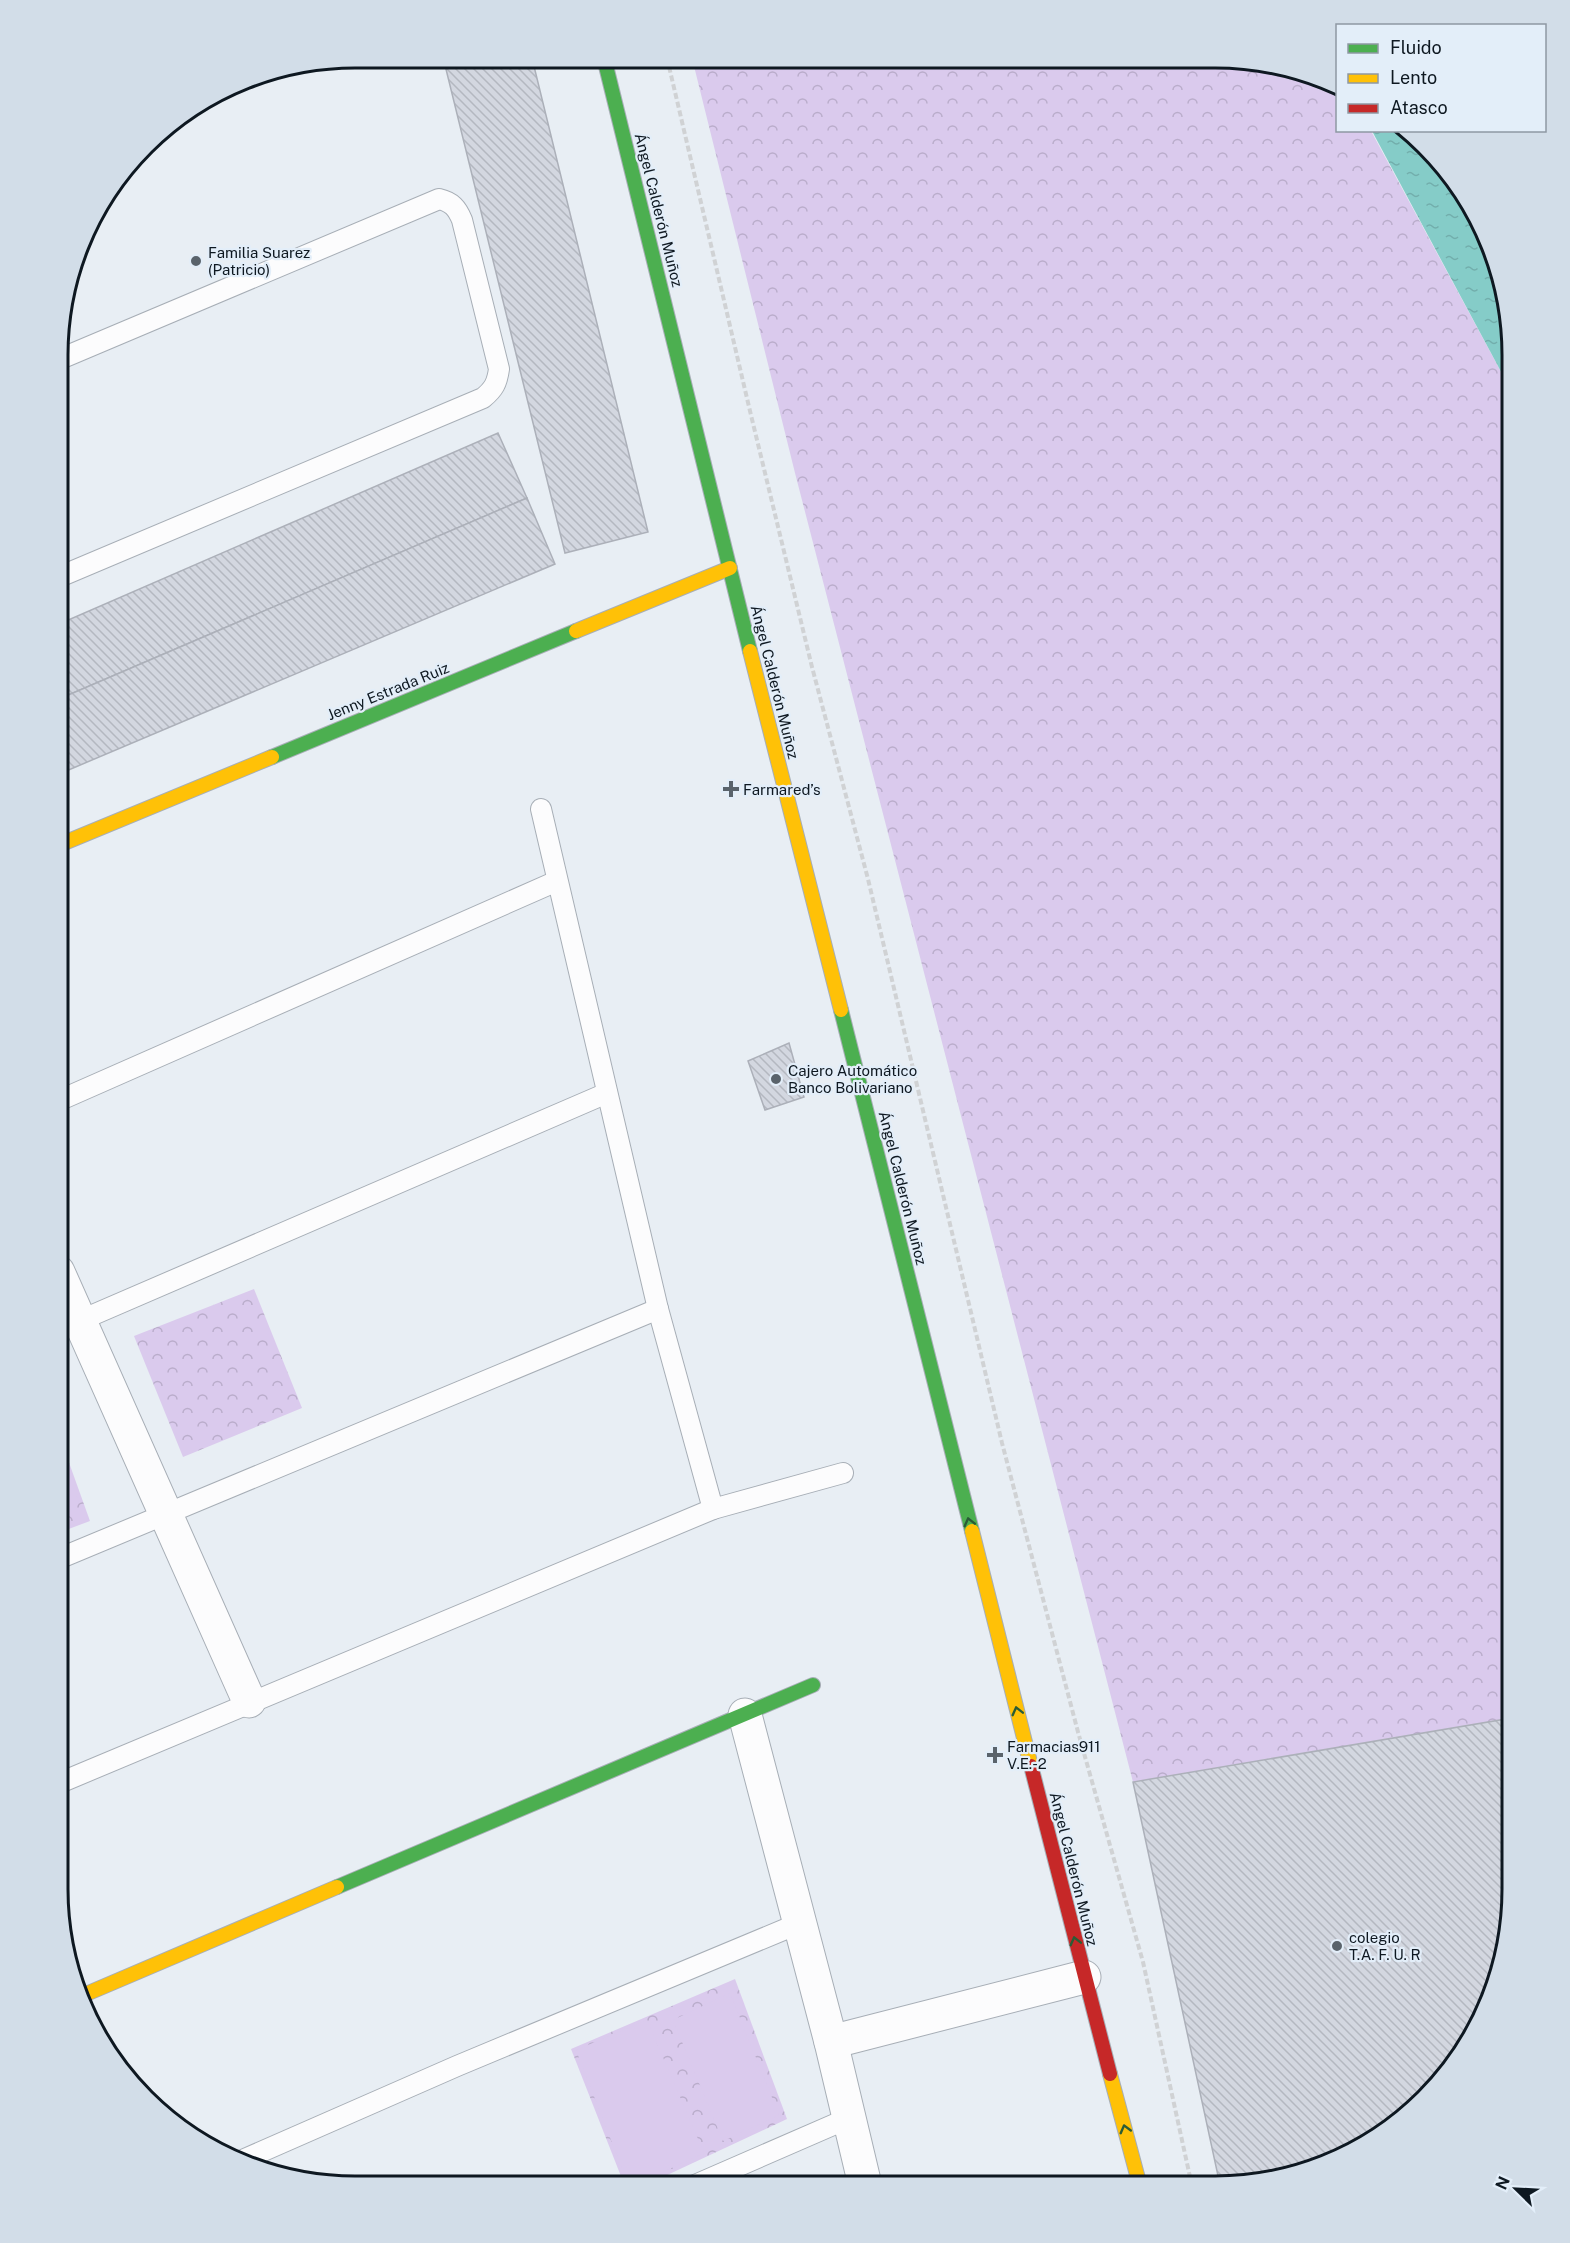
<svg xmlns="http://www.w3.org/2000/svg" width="1570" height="2243" viewBox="0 0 1570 2243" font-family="'Public Sans',sans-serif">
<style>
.park{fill:url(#park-crowns)}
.garden{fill:#dacaed}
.water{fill:url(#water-ripples)}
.building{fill:url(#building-back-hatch);stroke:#acb0b9;stroke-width:1.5}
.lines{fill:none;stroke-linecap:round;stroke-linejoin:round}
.lane-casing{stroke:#a7aeb6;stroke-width:22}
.street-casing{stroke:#a7aeb6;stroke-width:35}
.fast-casing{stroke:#a7aeb6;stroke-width:16}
.slow-casing{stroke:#a7aeb6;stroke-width:16}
.jam-casing{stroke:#a7aeb6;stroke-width:16}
.path{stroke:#d0d2d4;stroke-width:4;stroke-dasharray:6 3;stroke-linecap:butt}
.lane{stroke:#fcfcfd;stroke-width:20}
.street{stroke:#fcfcfd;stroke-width:33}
.fast{stroke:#4caf50;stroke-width:14}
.slow{stroke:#ffc107;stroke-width:14}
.jam{stroke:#c62828;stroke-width:14}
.oneway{stroke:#2a5c36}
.poi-dot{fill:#5a636b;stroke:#e3eef9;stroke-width:2}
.labels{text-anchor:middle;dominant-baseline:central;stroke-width:4.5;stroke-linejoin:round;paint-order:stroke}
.street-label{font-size:15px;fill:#0e1821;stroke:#e3eef9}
.poi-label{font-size:15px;fill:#0e1821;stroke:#e3eef9;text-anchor:start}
.rim{fill:none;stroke:#0e1821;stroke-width:3}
</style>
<defs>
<pattern id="park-crowns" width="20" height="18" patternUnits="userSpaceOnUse" patternTransform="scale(1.5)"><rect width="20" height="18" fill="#dacaed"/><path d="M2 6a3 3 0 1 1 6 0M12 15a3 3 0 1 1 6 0" fill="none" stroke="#baadcb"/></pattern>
<pattern id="water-ripples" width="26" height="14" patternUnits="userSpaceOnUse" patternTransform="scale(1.5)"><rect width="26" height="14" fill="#85ccc8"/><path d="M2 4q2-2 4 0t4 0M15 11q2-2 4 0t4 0" fill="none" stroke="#72aeac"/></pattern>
<pattern id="building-back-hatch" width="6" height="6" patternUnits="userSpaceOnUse" patternTransform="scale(1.5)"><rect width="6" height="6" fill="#d3d7e0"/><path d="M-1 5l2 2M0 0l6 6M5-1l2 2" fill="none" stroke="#b4b8c0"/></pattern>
</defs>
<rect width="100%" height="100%" fill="#e8eef4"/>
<g class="park">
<polygon points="692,58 1255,60 1329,80 1337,84 1338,130 1371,131 1513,394 1512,1908 1497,1984 1463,2054 1411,2112 1347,2155 1292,2176 1220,2185 1133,1782 795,473"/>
<polygon points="254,1289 302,1408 183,1457 134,1336"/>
<polygon points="58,1432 90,1521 58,1533"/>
<polygon points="735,1979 787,2119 648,2184 624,2184 571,2049"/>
</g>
<g class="garden">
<polygon points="58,1449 79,1502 58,1512"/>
<polygon points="730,1993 779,2115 723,2141 673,2020"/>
<polygon points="647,2020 704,2153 637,2184 628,2184 576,2050"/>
</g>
<polygon class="water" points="1372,131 1409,131 1439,159 1482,223 1507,296 1513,354 1513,394"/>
<g class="building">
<polygon points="443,57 532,58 648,532 565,553"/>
<polygon points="498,433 527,498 59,699 59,624"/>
<polygon points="527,498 555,564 59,774 59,699"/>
<polygon points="789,1043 804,1097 765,1110 748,1061"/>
<polygon points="1512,1718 1512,1908 1497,1984 1463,2054 1411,2112 1347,2155 1292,2176 1220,2185 1133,1782"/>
</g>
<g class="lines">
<defs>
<g id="lane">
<path d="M59 577 483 398C494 389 497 383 499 369L462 220C457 208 452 202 439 199L60 359"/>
<polyline points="541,809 658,1309 713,1509"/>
<polyline points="58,1101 557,881"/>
<polyline points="58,1330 607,1093"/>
<polyline points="58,1559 658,1309"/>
<polyline points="57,1784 713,1509 843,1473"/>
<polyline points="238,2162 457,2066 800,1923"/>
<polyline points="695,2185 849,2118"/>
</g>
<g id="street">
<polyline points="58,1272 249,1701"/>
<polyline points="745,1715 831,2042 865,2185"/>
<polyline points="831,2042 1084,1977"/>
</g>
<g id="fast">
<polyline points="604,58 750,651"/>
<polyline points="272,757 576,631"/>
<polyline points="841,1010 972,1531"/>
<polyline points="337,1887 813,1685"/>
</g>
<g id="slow">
<polyline points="576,631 730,568"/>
<polyline points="750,651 841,1010"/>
<polyline points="59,845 272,757"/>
<polyline points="972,1531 1031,1766"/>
<polyline points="79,1997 337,1887"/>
<polyline points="1110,2074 1140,2186"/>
</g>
<polyline id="jam" points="1031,1766 1110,2074"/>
</defs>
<use href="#lane" class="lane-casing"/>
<use href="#street" class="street-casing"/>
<use href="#fast" class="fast-casing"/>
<use href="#slow" class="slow-casing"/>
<use href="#jam" class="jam-casing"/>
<polyline class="path" points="667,58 750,411 812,667 868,879 1002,1443 1078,1732 1143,1962 1192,2186"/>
<use href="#lane" class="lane"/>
<use href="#street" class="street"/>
<use href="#fast" class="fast"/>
<use href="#slow" class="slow"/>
<use href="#jam" class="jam"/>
</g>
<defs><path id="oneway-chevron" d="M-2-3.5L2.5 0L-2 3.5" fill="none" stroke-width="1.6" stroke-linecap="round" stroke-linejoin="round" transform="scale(1.5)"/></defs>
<g class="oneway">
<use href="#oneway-chevron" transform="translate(969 1522) rotate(-104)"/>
<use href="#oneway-chevron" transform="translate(1017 1711) rotate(-104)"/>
<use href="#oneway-chevron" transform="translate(1075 1941) rotate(-104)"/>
<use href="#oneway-chevron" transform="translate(1125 2129) rotate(-105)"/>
</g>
<g class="poi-dot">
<circle cx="196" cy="261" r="6"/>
<path d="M728 780h6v6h6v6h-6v6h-6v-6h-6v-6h6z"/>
<circle cx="776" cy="1079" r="6"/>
<path d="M992 1746h6v6h6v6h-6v6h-6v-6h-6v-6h6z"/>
<circle cx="1337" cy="1946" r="6"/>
</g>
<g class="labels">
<g class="street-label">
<text transform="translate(659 210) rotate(76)">Ángel Calderón Muñoz</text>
<text transform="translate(775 682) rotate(76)">Ángel Calderón Muñoz</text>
<text transform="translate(388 691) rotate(-22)">Jenny Estrada Ruiz</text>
<text transform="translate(903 1188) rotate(76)">Ángel Calderón Muñoz</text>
<text transform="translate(1074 1869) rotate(76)">Ángel Calderón Muñoz</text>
</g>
<g class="poi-label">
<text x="208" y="252">Familia Suarez<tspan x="208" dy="17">(Patricio)</tspan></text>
<text x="743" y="789">Farmared’s</text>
<text x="788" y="1070">Cajero Automático<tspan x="788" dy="17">Banco Bolivariano</tspan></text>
<text x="1007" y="1746">Farmacias911<tspan x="1007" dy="17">V.E.-2</tspan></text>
<text x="1349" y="1937">colegio<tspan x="1349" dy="17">T.A. F. U. R</tspan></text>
</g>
</g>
<path d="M0 0H1570V2243H0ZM355 68H1215A287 287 0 0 1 1502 355V1889A287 287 0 0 1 1215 2176H355A287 287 0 0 1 68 1889V355A287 287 0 0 1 355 68Z" fill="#d2dde8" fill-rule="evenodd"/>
<path class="rim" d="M355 68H1215A287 287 0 0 1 1502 355V1889A287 287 0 0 1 1215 2176H355A287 287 0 0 1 68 1889V355A287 287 0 0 1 355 68Z"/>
<rect x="1336" y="24" width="210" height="108" fill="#e3eef9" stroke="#8e98a3" stroke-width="1.5"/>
<rect x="1348" y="44" width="30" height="9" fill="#4caf50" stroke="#8e98a3" stroke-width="1.5"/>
<text x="1390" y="54" font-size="18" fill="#0e1821">Fluido</text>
<rect x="1348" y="74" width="30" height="9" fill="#ffc107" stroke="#8e98a3" stroke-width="1.5"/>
<text x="1390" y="84" font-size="18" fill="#0e1821">Lento</text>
<rect x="1348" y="104" width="30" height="9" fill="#c62828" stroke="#8e98a3" stroke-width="1.5"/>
<text x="1390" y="114" font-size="18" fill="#0e1821">Atasco</text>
<g transform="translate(1516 2189) rotate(294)" stroke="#e3eef9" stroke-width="4.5" paint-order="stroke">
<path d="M0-4.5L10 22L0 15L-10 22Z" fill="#0e1821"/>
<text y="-9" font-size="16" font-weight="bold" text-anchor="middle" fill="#0e1821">N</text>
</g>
</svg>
